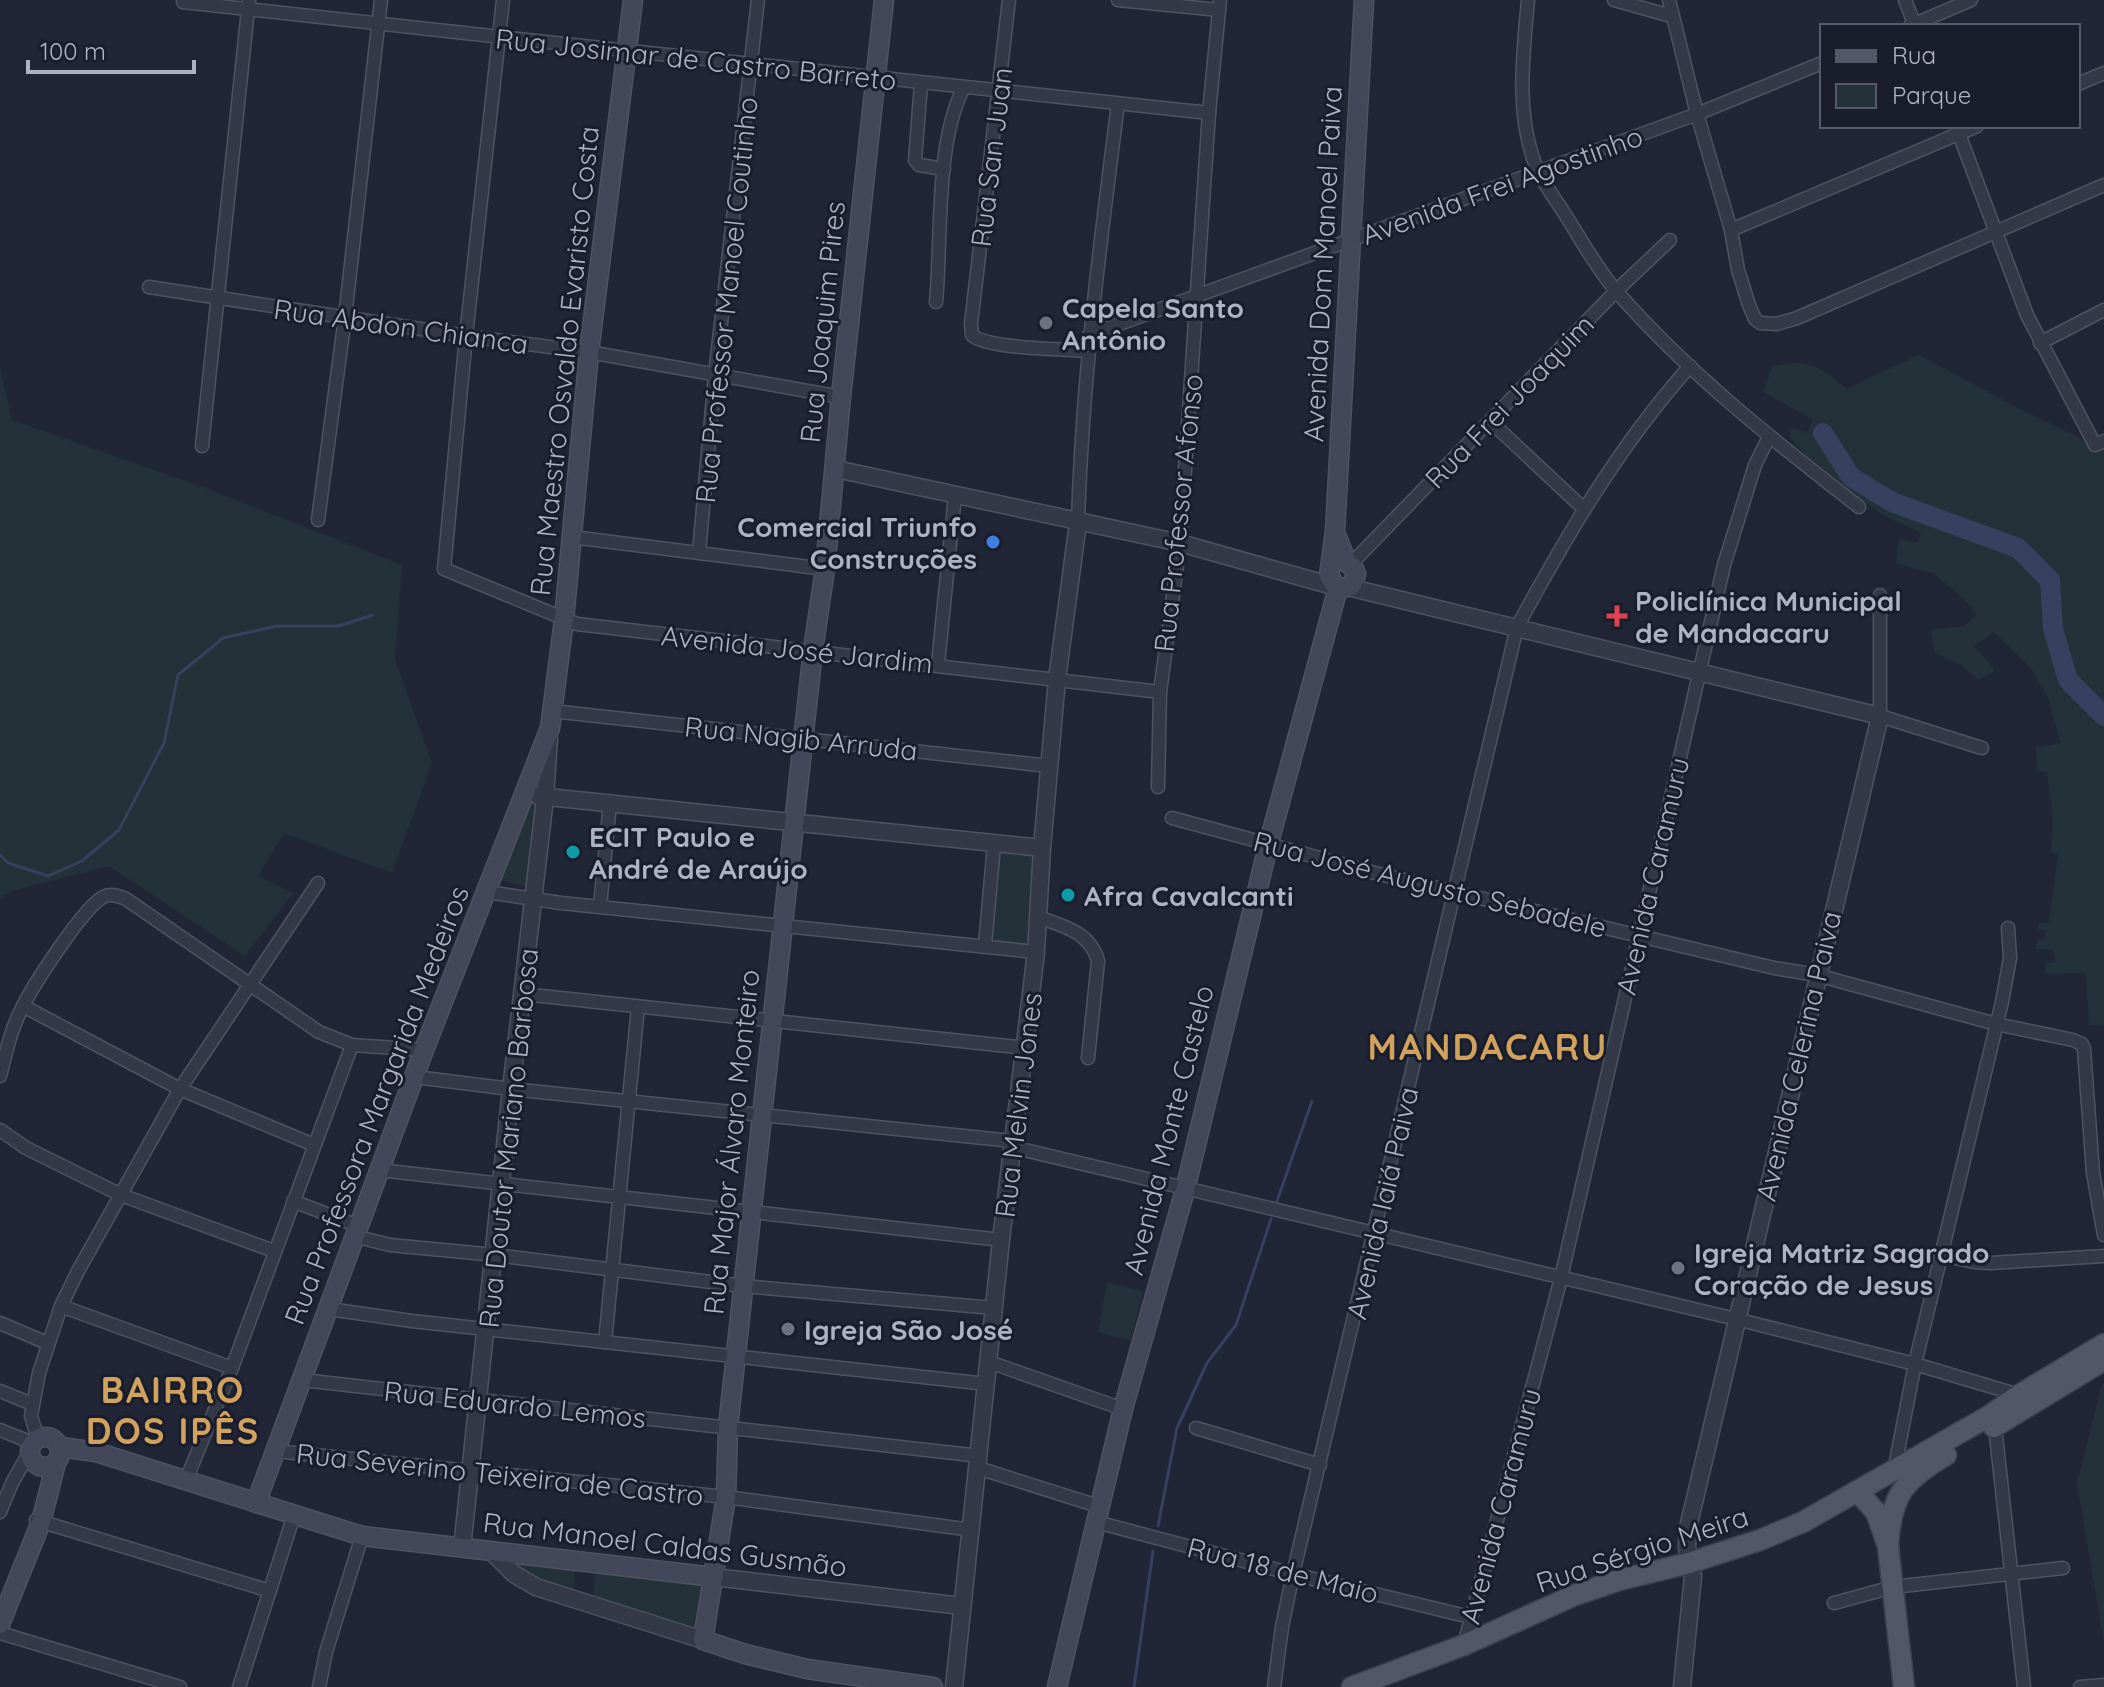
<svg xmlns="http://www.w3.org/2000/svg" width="2104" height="1687" viewBox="0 0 2104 1687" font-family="Quicksand,sans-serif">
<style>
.green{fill:#233238}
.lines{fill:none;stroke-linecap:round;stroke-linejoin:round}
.stream{stroke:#36405f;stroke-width:3}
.river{stroke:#36405f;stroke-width:20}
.minor-casing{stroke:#4e5362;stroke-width:15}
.tertiary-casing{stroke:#4e5362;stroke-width:19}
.secondary-casing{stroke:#4e5362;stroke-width:21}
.primary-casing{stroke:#3d4251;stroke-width:23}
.minor{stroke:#343947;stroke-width:12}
.tertiary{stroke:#343947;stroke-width:16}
.secondary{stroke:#42475a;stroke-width:18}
.primary{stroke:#525767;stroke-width:20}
.worship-dot{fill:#6b7280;stroke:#1a1e2c;stroke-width:3}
.shop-dot{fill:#3f7fe0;stroke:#1a1e2c;stroke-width:3}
.health-dot{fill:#e0444e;stroke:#1a1e2c;stroke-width:3}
.culture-dot{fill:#0f9aa8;stroke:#1a1e2c;stroke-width:3}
.labels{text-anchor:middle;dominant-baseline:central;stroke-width:6;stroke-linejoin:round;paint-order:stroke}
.street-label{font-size:28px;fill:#aeb3c4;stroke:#1a1e2c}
.poi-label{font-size:28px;font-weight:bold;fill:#aeb3c4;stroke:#1a1e2c;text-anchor:start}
.district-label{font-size:36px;font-weight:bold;letter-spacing:2px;fill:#d0a25e;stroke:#1a1e2c}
</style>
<rect width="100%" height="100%" fill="#212637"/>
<g class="green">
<path d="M1919 355 2022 410 2078 437 2093 448 2104 443V1025H2089L2086 973 2046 974 2045 962 2055 963 2053 950 2035 949 2038 939 2045 938V930L2038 929 2039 923 2049 922 2058 855 2051 852 2053 820 2047 772 2038 771 2036 747 2061 743 2048 698 2031 668 1994 632 1974 646 1995 670 1979 680 1960 664 1935 653 1931 630 1964 626 1977 615 1961 596 1933 573 1896 563 1899 538 1918 543 1921 533 1885 516 1821 473 1789 436 1792 428 1807 433 1813 420 1764 392 1772 366C1811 359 1816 365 1847 389Z"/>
<polygon points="0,369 12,420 205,488 402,565 395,660 432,763 392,873 284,833 258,876 293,893 245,956 109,866 12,891 0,898"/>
<polygon points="530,798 536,806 529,887 495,879"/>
<polygon points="994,845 1042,852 1036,952 985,945"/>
<polygon points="1107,1282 1143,1291 1131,1340 1098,1332"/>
<polygon points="2102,1384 2104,1384 2104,1643 2077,1483"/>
<polygon points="507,1559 575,1568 574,1591 534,1577"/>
<polygon points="595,1569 708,1581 697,1635 593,1601"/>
</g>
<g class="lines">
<g class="stream">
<polyline points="0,855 8,863 48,876 82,861 119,830 164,743 178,675 223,638 277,626 339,626 373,615"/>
<polyline points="1277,1201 1312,1101"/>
<polyline points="1158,1526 1177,1428 1207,1363 1236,1325 1271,1219"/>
<polyline points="1134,1687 1153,1551"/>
</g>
<polyline class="river" points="1823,433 1851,477 1892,502 2018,548 2050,580 2053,629 2068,680 2104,716"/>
<defs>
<g id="minor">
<polyline points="503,0 466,336 444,569 577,624 1160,692"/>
<path d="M1009 0 971 324 972 335C987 349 1064 349 1087 351"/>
<polyline points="1118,0 1219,10"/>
<path d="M1528 0C1523 56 1515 115 1537 169 1544 185 1557 201 1566 216 1582 241 1597 269 1617 292 1688 373 1774 441 1859 507"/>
<polyline points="1614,0 1671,16"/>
<polyline points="1669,0 1697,114 1731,230 1738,270 1749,305 1755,319 1760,323 1776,324 1797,318 2104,185"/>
<polyline points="1905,0 1915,26"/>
<path d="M183 2C525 39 867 79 1209 113"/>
<polyline points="1910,26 1971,0"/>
<polyline points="921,84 915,160 919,165 944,169"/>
<polyline points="2078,84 2104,73"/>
<polyline points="1956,126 2027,315 2095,445 2104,441"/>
<polyline points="1731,230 1977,126"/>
<polyline points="149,287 466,336 589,352 841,397"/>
<path d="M936 302C942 239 935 145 963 89"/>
<polyline points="1089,335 1697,114 1822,63"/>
<polyline points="2040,343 2104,310"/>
<polyline points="1491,422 1584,509"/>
<polyline points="202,446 249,0"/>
<polyline points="318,520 345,317 381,0"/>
<path d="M1078 523C1082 382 1100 244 1118 104"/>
<polyline points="572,537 825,569"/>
<polyline points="699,552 715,375 758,0"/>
<polyline points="1350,565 1616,291 1670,240"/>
<polyline points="1880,595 1880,716 1982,748"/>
<polyline points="938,664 955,495"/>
<polyline points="552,711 1049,766"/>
<polyline points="1158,787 1160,692 1180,543 1209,113 1220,0"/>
<polyline points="1172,818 1375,873 1774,968 1817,975 1996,1024 2073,1040 2082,1044 2084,1049 2093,1173 2104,1235"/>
<polyline points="487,892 561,903 1036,952"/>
<polyline points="600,906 610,803"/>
<path d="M1038 917C1064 926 1091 933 1098 961L1088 1058"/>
<polyline points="985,945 994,845"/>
<polyline points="523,994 1026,1048"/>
<polyline points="23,1006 180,1089 314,1145"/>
<path d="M0 1076C6 1053 11 1028 23 1006 34 984 83 908 103 897 111 893 118 896 126 899L319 1032 352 1045 424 1050"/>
<polyline points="415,1077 511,1089 1012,1141"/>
<polyline points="0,1130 26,1148 121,1195 274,1251"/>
<polyline points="1012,1147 1736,1319 1915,1364 2019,1395"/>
<polyline points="379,1170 1001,1240"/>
<polyline points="293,1201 358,1226"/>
<polyline points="354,1236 390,1245 495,1255 743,1286 994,1308"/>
<polyline points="1941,1255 1974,1262 1991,1263 2104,1256"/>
<polyline points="61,1306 232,1368"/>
<polyline points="329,1309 412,1321 987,1384"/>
<polyline points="0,1323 47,1343"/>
<polyline points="605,1342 638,1007"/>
<polyline points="989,1362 1123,1409"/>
<polyline points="302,1380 980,1456"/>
<polyline points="0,1391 32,1404"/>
<polyline points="1995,1427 2024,1687"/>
<polyline points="1196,1428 1320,1465"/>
<polyline points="0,1430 33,1443"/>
<polyline points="38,1439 31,1416 39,1373 61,1306 78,1271 180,1089 318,883"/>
<polyline points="275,1451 726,1497 972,1530"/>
<polyline points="978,1468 1098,1506"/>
<polyline points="1894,1471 1915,1364 2002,1002 2010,958 2008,928"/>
<polyline points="186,1480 232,1368 352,1045"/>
<polyline points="0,1512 12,1483 29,1453"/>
<polyline points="36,1520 270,1591"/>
<polyline points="1096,1522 1293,1574 1470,1617"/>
<polyline points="1834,1603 1893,1587 2063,1568"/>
<polyline points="0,1633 180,1687"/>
<polyline points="1464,1645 1561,1278 1724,565 1755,465 1769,437"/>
<polyline points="239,1687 294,1515"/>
<polyline points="319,1687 326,1652 362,1536"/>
<path d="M1274 1687 1282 1627 1293 1574 1517 627C1568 533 1619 446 1690 366"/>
<polyline points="2080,1687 2104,1685"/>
</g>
<g id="tertiary">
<polyline points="836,469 1180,543 1336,587"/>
<polyline points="1348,587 1880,716 1688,1528 1687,1547 1693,1576 1682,1687"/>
<polyline points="538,796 1042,848"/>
<polyline points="462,1548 511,1089 545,798 549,738"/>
<polyline points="493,1553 514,1574 536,1587 703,1640"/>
<polyline points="714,1577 962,1606"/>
<polyline points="954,1687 1001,1240 1036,952 1042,848 1057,679 1078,523"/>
</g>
<g id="secondary">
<polyline points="884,0 841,397 825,569 813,650 728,1427 726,1497 703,1640 745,1654 807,1669 933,1687"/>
<polyline points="1335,532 1347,563 1353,567 1356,574 1352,585 1344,588 1336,587 1329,576 1335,532 1364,0"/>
<circle cx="45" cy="1452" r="15"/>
<polyline points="60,1447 96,1452 362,1536 714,1577"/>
<polyline points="256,1503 424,1050 550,728 564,620 589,352 633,0"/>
<polyline points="0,1624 41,1522 56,1463"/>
<polyline points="1057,1687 1123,1409 1185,1190 1268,846 1338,588"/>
</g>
<g id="primary">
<polyline points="1994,1427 2104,1360"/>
<polyline points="1857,1491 1876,1512 1888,1546 1904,1687"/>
<path d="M1888 1546C1891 1496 1903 1480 1946 1455"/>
<polyline points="1352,1687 1464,1645 1575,1595 1619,1580 1689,1563 1760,1540 1803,1522 1989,1416 2019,1395 2104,1344"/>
</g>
</defs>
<use href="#minor" class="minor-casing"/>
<use href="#tertiary" class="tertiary-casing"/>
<use href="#secondary" class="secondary-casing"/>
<use href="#primary" class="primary-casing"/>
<use href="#minor" class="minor"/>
<use href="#tertiary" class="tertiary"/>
<use href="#secondary" class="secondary"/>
<use href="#primary" class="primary"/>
</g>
<g class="worship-dot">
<circle cx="1046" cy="323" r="8"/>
<circle cx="1678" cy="1268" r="8"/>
<circle cx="788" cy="1329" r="8"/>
</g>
<circle class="shop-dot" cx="993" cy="542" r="8"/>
<path class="health-dot" d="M1613 604h8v8h8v8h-8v8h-8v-8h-8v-8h8z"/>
<g class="culture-dot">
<circle cx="573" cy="852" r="8"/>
<circle cx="1068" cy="895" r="8"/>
</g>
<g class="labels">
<g class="street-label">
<text transform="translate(696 59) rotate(6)">Rua Josimar de Castro Barreto</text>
<text transform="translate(991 157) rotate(-83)">Rua San Juan</text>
<text transform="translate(1502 185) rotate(-20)">Avenida Frei Agostinho</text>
<text transform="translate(1322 264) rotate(-87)">Avenida Dom Manoel Paiva</text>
<text transform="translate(726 300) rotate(-84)">Rua Professor Manoel Coutinho</text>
<text transform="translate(822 322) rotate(-84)">Rua Joaquim Pires</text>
<text transform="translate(401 326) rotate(8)">Rua Abdon Chianca</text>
<text transform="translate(564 361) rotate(-84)">Rua Maestro Osvaldo Evaristo Costa</text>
<text transform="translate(1509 401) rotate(-46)">Rua Frei Joaquim</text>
<text transform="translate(1178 513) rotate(-84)">Rua Professor Afonso</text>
<text transform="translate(797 649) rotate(6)">Avenida José Jardim</text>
<text transform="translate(801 738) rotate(6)">Rua Nagib Arruda</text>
<text transform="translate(1652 876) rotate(-77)">Avenida Caramuru</text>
<text transform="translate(1430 884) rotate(14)">Rua José Augusto Sebadele</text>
<text transform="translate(1798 1056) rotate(-77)">Avenida Celerina Paiva</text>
<text transform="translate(376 1105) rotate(-69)">Rua Professora Margarida Medeiros</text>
<text transform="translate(1018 1105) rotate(-83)">Rua Melvin Jones</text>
<text transform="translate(1168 1130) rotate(-76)">Avenida Monte Castelo</text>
<text transform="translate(508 1138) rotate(-84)">Rua Doutor Mariano Barbosa</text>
<text transform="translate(731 1142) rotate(-84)">Rua Major Álvaro Monteiro</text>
<text transform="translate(1382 1203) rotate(-77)">Avenida Iaiá Paiva</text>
<text transform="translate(515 1404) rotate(6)">Rua Eduardo Lemos</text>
<text transform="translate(500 1474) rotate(6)">Rua Severino Teixeira de Castro</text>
<text transform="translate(1500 1506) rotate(-75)">Avenida Caramuru</text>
<text transform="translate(665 1544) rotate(7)">Rua Manoel Caldas Gusmão</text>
<text transform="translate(1642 1549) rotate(-18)">Rua Sérgio Meira</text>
<text transform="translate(1283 1570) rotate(14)">Rua 18 de Maio</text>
</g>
<g class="poi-label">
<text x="1062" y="307">Capela Santo<tspan x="1062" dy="32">Antônio</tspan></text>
<text x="977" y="526" text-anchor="end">Comercial Triunfo<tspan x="977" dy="32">Construções</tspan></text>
<text x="1635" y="600">Policlínica Municipal<tspan x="1635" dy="32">de Mandacaru</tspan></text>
<text x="589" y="836">ECIT Paulo e<tspan x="589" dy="32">André de Araújo</tspan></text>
<text x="1084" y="895">Afra Cavalcanti</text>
<text x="1694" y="1252">Igreja Matriz Sagrado<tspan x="1694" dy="32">Coração de Jesus</tspan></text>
<text x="804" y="1329">Igreja São José</text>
</g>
<g class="district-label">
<text x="1488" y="1046">MANDACARU</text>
<text x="173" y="1389">BAIRRO<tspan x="173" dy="41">DOS IPÊS</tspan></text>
</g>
</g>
<rect x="1820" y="24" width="260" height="104" fill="#1a1e2c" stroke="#555a69" stroke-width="2"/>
<rect x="1836" y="50" width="40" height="12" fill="#525767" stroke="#555a69" stroke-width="2"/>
<text x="1892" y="64" font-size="24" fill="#aeb3c4">Rua</text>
<rect x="1836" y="84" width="40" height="24" fill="#233238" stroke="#555a69" stroke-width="2"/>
<text x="1892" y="104" font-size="24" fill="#aeb3c4">Parque</text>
<path d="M28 60v12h166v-12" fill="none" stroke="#aeb3c4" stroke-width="4"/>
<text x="40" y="60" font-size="24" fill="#aeb3c4" stroke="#1a1e2c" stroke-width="6" paint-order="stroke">100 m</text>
</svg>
